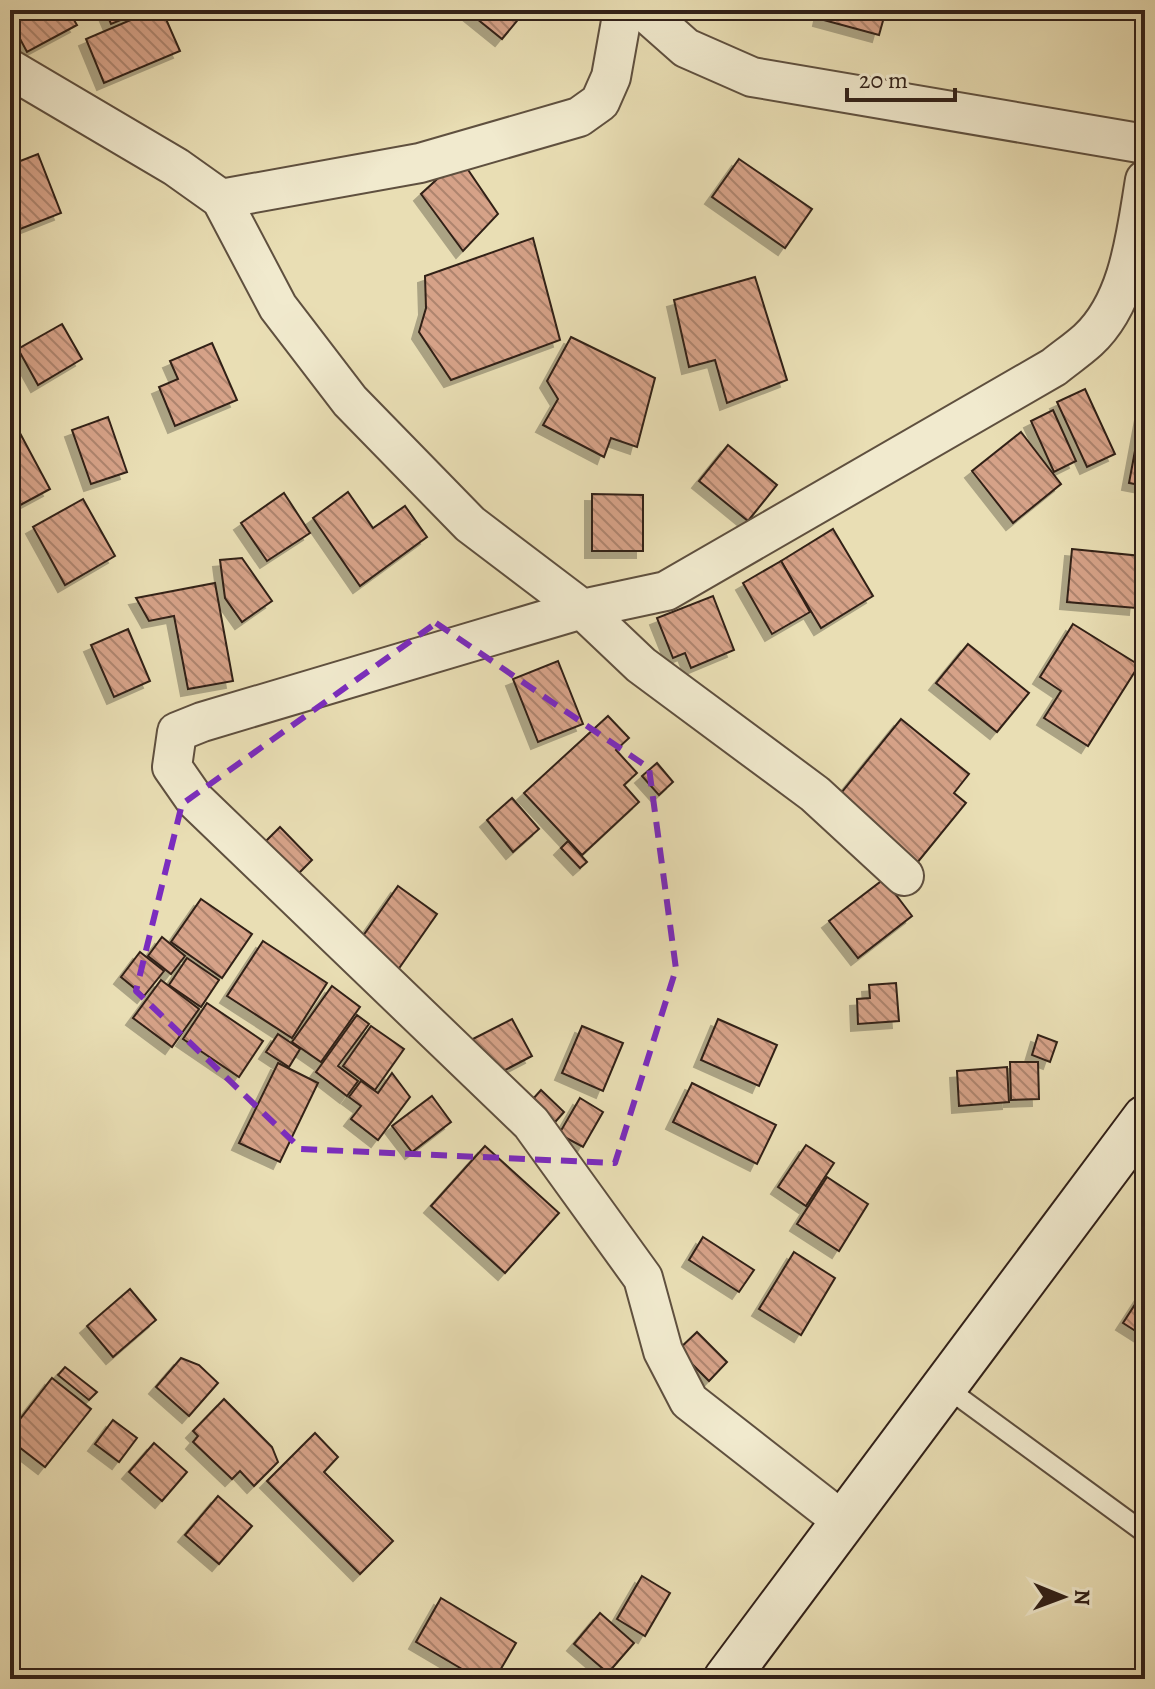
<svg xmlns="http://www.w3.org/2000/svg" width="1155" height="1689" viewBox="0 0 1155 1689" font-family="Alegreya,serif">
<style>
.building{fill:url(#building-back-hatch);stroke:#312018;stroke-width:2;filter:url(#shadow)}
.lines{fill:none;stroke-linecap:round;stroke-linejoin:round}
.lane-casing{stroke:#5f503f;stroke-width:22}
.street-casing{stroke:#5f503f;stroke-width:42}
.secondary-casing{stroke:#312018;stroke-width:48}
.lane{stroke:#f1eace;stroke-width:18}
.street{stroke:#f1eace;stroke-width:38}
.secondary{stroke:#f1eace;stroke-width:44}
.marked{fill:none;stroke:#7b2cbf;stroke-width:6;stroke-dasharray:16 10;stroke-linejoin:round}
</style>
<defs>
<pattern id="building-back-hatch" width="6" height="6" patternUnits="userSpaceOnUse" patternTransform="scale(2)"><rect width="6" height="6" fill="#d6a288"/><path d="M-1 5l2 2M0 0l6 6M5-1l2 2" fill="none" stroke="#ae846e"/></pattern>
<filter id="shadow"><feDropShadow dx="-7" dy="7" stdDeviation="0" flood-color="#0004"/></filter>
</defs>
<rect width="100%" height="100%" fill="#e9deb4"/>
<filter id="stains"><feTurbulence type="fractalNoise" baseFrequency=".0025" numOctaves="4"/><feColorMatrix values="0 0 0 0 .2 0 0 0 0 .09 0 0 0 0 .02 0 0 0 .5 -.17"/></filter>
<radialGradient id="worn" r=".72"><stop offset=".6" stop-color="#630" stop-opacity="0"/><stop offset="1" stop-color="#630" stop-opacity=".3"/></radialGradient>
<g class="building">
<polygon points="10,10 68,10 77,25 27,52 10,20"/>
<polygon points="105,10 145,10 111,24"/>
<polygon points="154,10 162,10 180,51 104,83 86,39"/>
<polygon points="466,10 526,10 502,39"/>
<polygon points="822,10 886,10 879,35 820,19"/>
<polygon points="38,154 61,213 10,233 10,165"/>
<polygon points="460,158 498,214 463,251 421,194"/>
<polygon points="739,159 812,209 785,248 712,197"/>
<polygon points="533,238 560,340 451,380 419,332 426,308 425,276"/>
<polygon points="755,277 787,380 727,403 715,360 689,367 674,300"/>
<polygon points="62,324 82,359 38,385 18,349"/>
<polygon points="571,337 655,378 637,447 611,438 604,457 543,425 558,399 547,381"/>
<polygon points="212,343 237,400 175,426 159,387 178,379 170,361"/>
<polygon points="1085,389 1115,454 1087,467 1057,402"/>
<polygon points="1145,397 1145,486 1129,483"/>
<polygon points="1053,410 1076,461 1054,472 1031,421"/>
<polygon points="108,417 127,472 91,484 72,430"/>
<polygon points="14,422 50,489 13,509 10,424"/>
<polygon points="1021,432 1061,484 1013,523 972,471"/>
<polygon points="728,445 777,485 748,521 699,481"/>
<polygon points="348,492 373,528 405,506 427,537 360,586 313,518"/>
<polygon points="284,493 310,533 267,561 241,523"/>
<polygon points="592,494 643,495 643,551 592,551"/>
<polygon points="83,499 115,556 65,585 33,527"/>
<polygon points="833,529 873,596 821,628 781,561"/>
<polygon points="1072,549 1141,556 1136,608 1067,602"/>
<polygon points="242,558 272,601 242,622 225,598 220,560"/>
<polygon points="781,561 810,612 772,634 743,583"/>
<polygon points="215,583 233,681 188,689 174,616 149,621 136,598"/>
<polygon points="713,596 734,650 691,668 685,653 673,658 657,618"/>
<polygon points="1073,624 1139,665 1088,746 1044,718 1061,691 1040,677"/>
<polygon points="128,629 150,681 114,697 91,645"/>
<polygon points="968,644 1029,693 997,732 936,683"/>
<polygon points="558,661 583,724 538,742 513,679"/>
<polygon points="608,716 629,738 616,750 637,773 624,785 639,802 582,855 524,793"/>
<polygon points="901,719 969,774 954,793 966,803 917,863 837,798"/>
<polygon points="657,763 673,782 659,795 642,776"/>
<polygon points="512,798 539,829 513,852 487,820"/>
<polygon points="280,827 312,860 291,881 258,849"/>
<polygon points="568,841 587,862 580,868 561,848"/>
<polygon points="884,879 912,916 858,958 829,921"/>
<polygon points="398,886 437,914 395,974 356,946"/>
<polygon points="201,899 252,934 222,978 171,942"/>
<polygon points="162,937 185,956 171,974 148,956"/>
<polygon points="263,941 327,983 292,1038 227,996"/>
<polygon points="140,952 164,971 144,996 121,977"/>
<polygon points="187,958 219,980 201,1007 169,985"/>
<polygon points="161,980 199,1009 172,1047 133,1018"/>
<polygon points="896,983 899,1021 858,1024 857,999 870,998 869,985"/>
<polygon points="332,986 360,1007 321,1062 292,1042"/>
<polygon points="207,1003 263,1041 239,1077 183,1039"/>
<polygon points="357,1015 369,1024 338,1066 358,1081 347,1096 316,1072"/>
<polygon points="512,1019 532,1056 484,1081 465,1043"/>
<polygon points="718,1019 777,1045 759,1086 701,1060"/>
<polygon points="371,1026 404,1049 375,1090 343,1066"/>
<polygon points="582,1026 623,1043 603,1091 562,1073"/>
<polygon points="278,1034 300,1049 289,1067 266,1052"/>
<polygon points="1038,1035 1057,1042 1050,1062 1032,1055"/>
<polygon points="1010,1062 1038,1062 1039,1099 1011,1100"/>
<polygon points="278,1063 318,1083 280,1162 239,1143"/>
<polygon points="1007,1067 1009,1102 959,1106 957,1071"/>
<polygon points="392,1073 410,1097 378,1140 351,1119 361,1106 349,1097 361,1081 378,1093"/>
<polygon points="692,1083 776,1125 757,1164 673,1122"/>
<polygon points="541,1090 564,1112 548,1130 524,1109"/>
<polygon points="432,1096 451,1122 412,1152 392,1126"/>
<polygon points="580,1098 603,1112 583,1147 559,1134"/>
<polygon points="806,1145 834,1163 806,1206 778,1187"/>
<polygon points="485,1146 559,1213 505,1273 431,1206"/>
<polygon points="827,1177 868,1204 839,1251 797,1224"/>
<polygon points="703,1237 754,1270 739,1292 689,1260"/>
<polygon points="794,1252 835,1278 801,1335 759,1309"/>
<polygon points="130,1289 156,1320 113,1357 87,1326"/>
<polygon points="1145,1289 1145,1337 1123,1323"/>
<polygon points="697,1332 727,1362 709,1381 678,1350"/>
<polygon points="181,1358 199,1365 218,1383 189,1416 156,1387"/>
<polygon points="65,1367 97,1392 89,1400 58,1375"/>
<polygon points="52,1378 91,1409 45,1467 10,1440 10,1432"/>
<polygon points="224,1399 272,1447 278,1462 254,1486 240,1471 232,1479 193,1442 198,1436 193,1431"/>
<polygon points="113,1420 137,1438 119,1462 95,1444"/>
<polygon points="315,1433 338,1457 324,1472 393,1541 360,1574 267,1481"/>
<polygon points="154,1443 187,1472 162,1501 129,1472"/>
<polygon points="218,1496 252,1526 219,1564 185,1535"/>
<polygon points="642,1576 670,1593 645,1636 617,1619"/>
<polygon points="441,1598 516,1643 495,1679 479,1679 416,1642"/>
<polygon points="600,1613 634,1643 608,1673 574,1644"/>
</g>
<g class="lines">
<defs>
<polyline id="lane" points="944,1386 1145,1533"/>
<g id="street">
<polyline points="643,10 686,48 752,77 1145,144"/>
<path d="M10 69 176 167 221 199 278 307 350 401 470 524 582 609 666 591 1054 367C1065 358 1077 350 1088 340 1130 301 1136 233 1145 180"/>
<polyline points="221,199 420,163 579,117 600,102 611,77 623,10"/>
<polyline points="845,1523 689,1401 663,1351 643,1278 531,1123 195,800 172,767 177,732 202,722 582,609 641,665 815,794 904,876"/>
</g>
<polyline id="secondary" points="726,1679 1145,1118"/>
</defs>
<use href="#lane" class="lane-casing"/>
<use href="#street" class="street-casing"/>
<use href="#secondary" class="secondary-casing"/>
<use href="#lane" class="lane"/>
<use href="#street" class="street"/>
<use href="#secondary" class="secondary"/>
</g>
<path class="marked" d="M436 623 649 768 676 969 615 1163 301 1149 136 991 182 804Z"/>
<rect width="1155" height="1689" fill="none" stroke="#e9deb4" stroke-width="40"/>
<rect x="12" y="12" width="1131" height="1665" fill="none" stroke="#312018" stroke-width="4"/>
<rect x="20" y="20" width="1115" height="1649" fill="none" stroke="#312018" stroke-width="2"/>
<g transform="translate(1063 1597) rotate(91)" stroke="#f1eace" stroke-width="6" paint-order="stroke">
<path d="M0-6L14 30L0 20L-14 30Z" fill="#312018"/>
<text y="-12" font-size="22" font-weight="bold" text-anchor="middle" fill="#312018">N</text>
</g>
<path d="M847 88v12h108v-12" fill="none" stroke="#312018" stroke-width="4"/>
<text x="859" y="88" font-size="24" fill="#312018" stroke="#f1eace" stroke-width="6" paint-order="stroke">20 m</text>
<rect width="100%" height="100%" filter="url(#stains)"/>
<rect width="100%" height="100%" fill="url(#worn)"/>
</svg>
